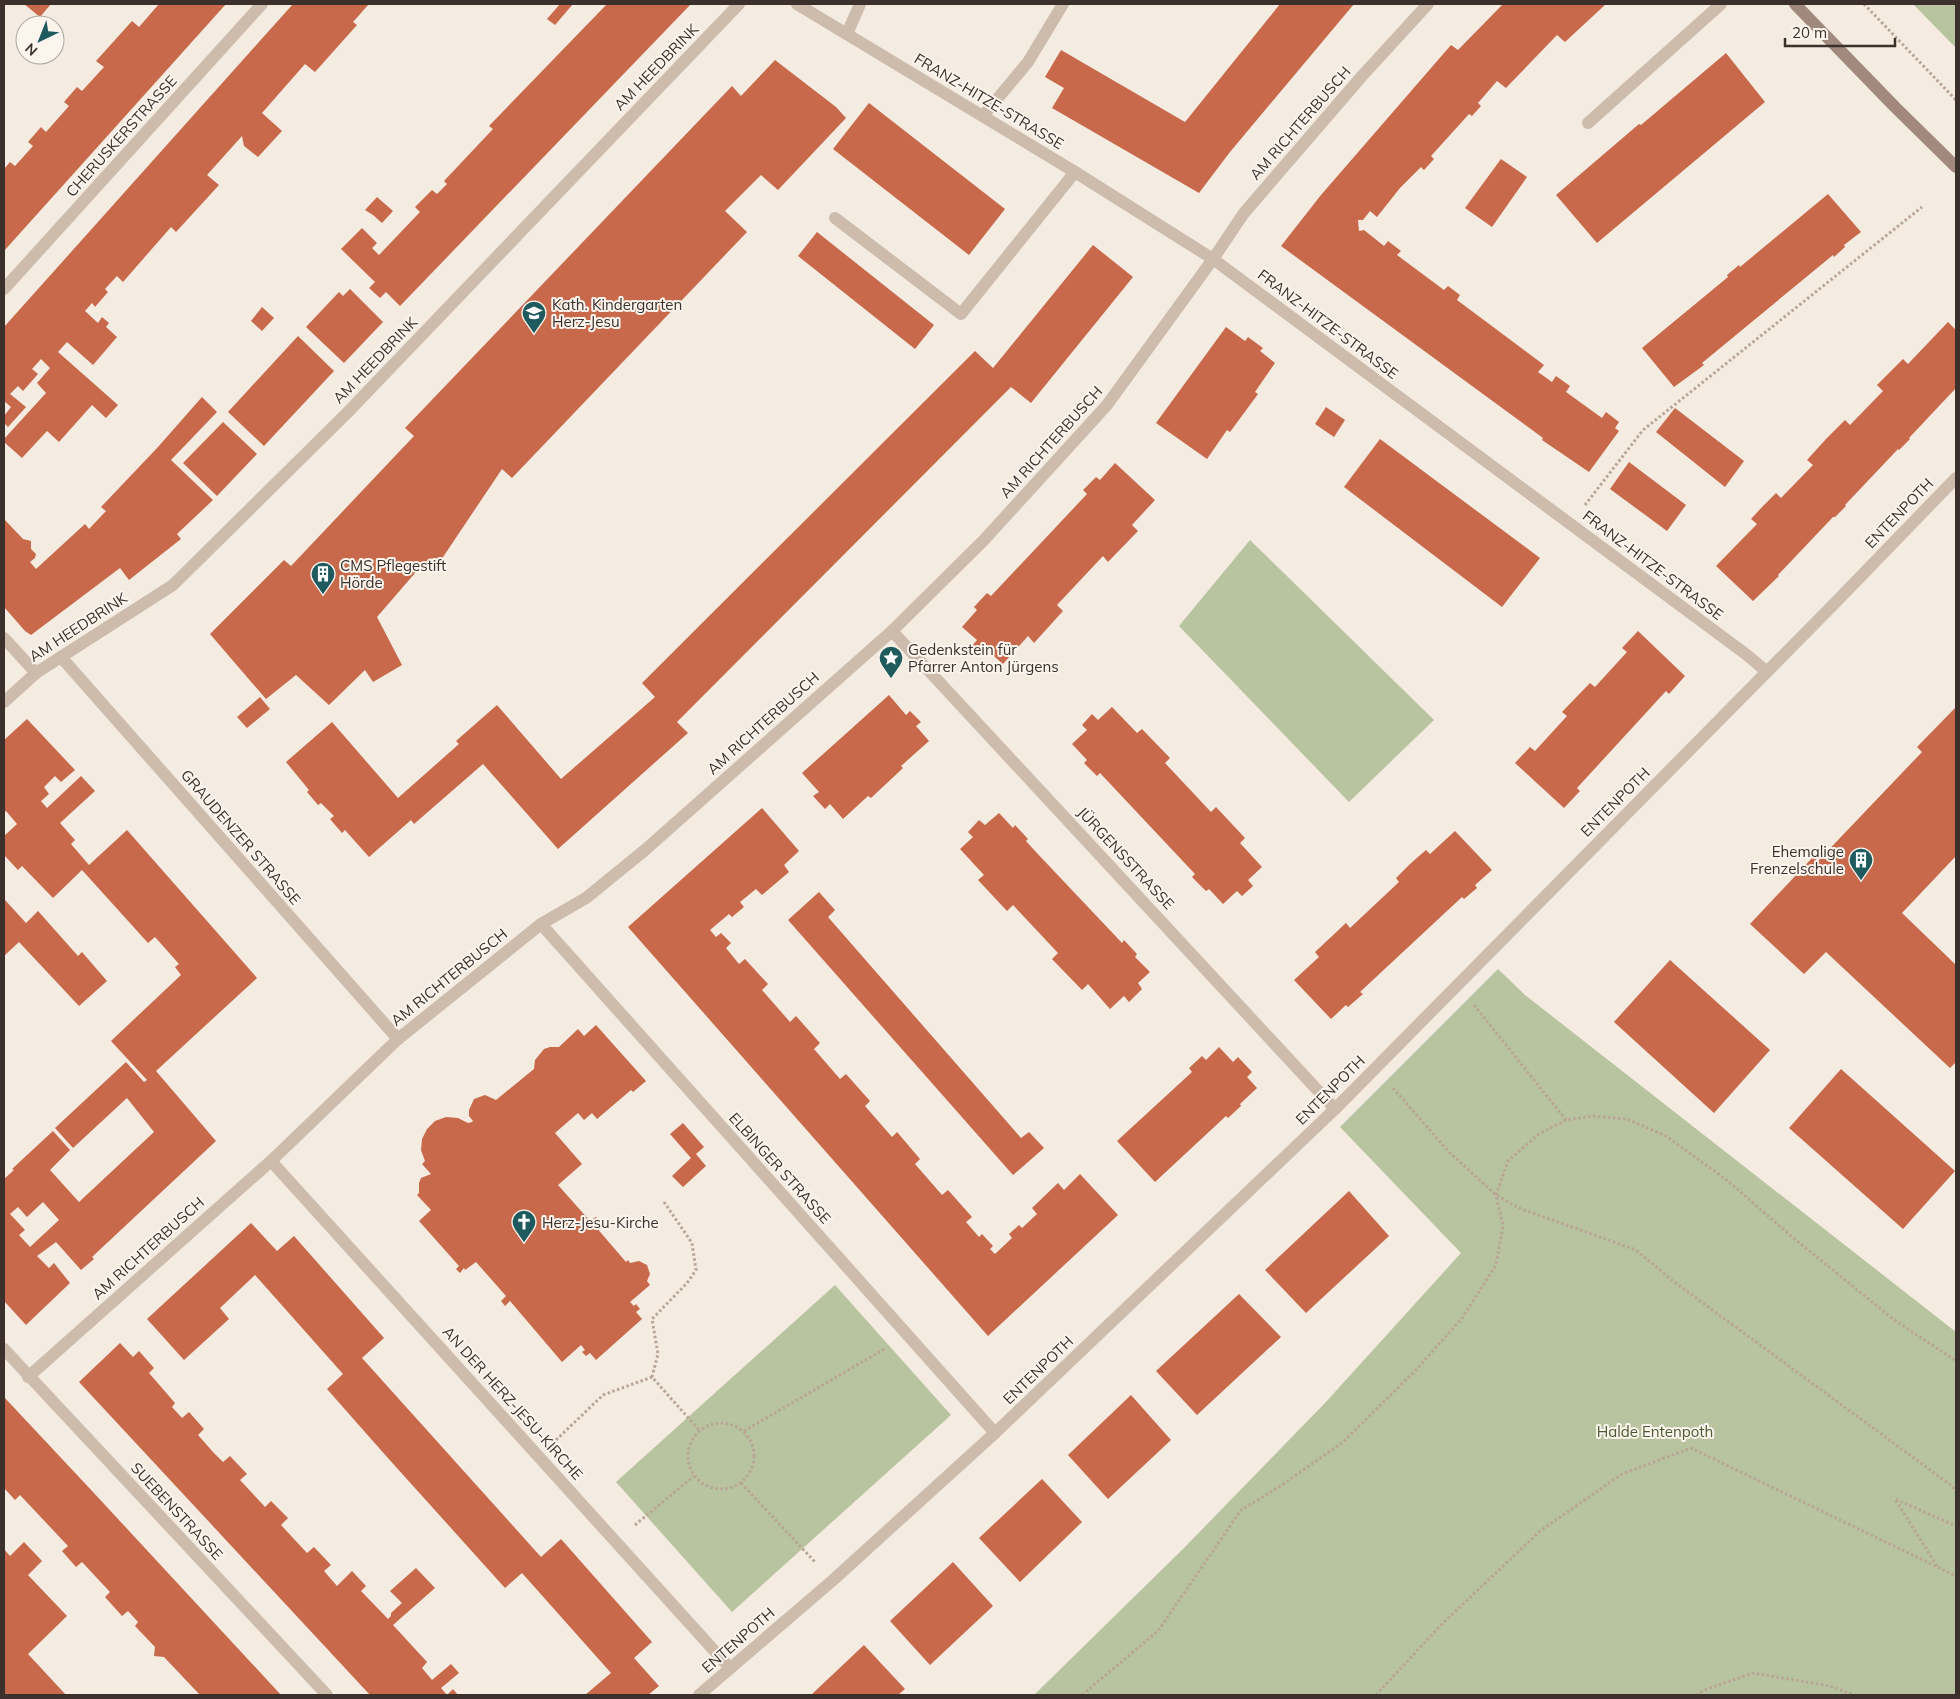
<svg xmlns="http://www.w3.org/2000/svg" width="1960" height="1699" viewBox="0 0 1960 1699" font-family="Mulish,sans-serif">
<style>
.green{fill:#b8c4a0}
.building{fill:#c8694b;fill-rule:evenodd}
.lines{fill:none;stroke-linecap:round;stroke-linejoin:round}
.path{stroke:#b9a596;stroke-width:3;stroke-dasharray:2.5 2.5;stroke-linecap:butt}
.lane{stroke:#cdbbac;stroke-width:12}
.street{stroke:#cdbbac;stroke-width:12}
.secondary{stroke:#a18a7d;stroke-width:12}
.labels{text-anchor:middle;dominant-baseline:central;stroke-width:4;stroke-linejoin:round;paint-order:stroke}
.street-label{font-size:15px;fill:#3b302b;stroke:#fbf5ee}
.poi-label{font-size:15px;fill:#3b302b;stroke:#fbf5ee;text-anchor:start}
.park-label{font-size:15px;fill:#4a5a2e;stroke:#fbf5ee}
</style>
<rect width="100%" height="100%" fill="#f4ebe1"/>
<g class="green">
<polygon points="1913,4 1956,4 1956,48"/>
<polygon points="1250,540 1434,720 1349,802 1179,626"/>
<polygon points="1498,969 1525,995 1956,1332 1956,1695 1034,1695 1184,1548 1325,1403 1461,1253 1340,1127"/>
<polygon points="835,1285 951,1415 732,1612 616,1482"/>
</g>
<g class="building">
<polygon points="24,4 51,4 40,17"/>
<polygon points="159,4 226,4 4,251 4,169 10,162 15,166 33,146 28,142 41,127 46,132 69,106 64,102 77,87 82,91 104,67 96,61 132,21 139,27"/>
<polygon points="293,4 369,4 353,22 357,25 315,72 305,64 262,113 282,131 258,157 244,146 242,136 207,175 219,185 176,232 171,227 123,282 117,276 105,289 108,292 95,307 92,303 85,311 98,323 102,317 109,323 106,327 117,337 93,365 67,342 58,352 118,405 106,418 92,405 59,442 47,431 22,458 4,442 4,439 46,393 37,383 50,368 41,359 32,369 38,374 23,391 18,386 10,394 26,407 8,427 4,423 4,416 11,407 4,401 4,327"/>
<polygon points="560,4 573,4 555,25 547,19"/>
<polygon points="607,4 691,4 400,306 386,292 380,298 369,288 375,282 341,249 362,228 377,243 372,248 379,255 420,212 415,207 432,190 437,194 447,184 444,181 493,129 489,126"/>
<polygon points="1280,4 1354,4 1230,152 1199,193 1052,108 1064,88 1045,77 1061,50 1185,122"/>
<polygon points="1503,4 1606,4 1565,42 1557,35 1506,88 1497,81 1478,103 1481,106 1472,116 1469,114 1431,156 1434,159 1424,170 1421,167 1400,188 1377,217 1370,211 1363,220 1358,220 1359,231 1364,230 1384,246 1388,241 1401,251 1397,255 1444,290 1448,286 1460,295 1457,300 1544,365 1538,372 1552,382 1556,376 1570,386 1566,392 1602,418 1606,412 1619,422 1615,428 1619,431 1589,472 1542,440 1543,438 1281,246 1321,195 1451,45 1458,50"/>
<polygon points="1726,53 1765,102 1597,243 1556,195 1639,124 1641,125"/>
<polygon points="775,60 836,107 846,118 778,190 761,175 725,211 747,232 512,478 502,469 433,572 422,565 377,617 402,665 373,682 365,670 329,705 296,675 266,699 210,634 284,560 291,566 414,436 405,428 732,86 741,96"/>
<polygon points="869,103 1005,209 969,255 833,149"/>
<polygon points="1501,159 1527,177 1492,227 1465,208"/>
<polygon points="1828,194 1861,232 1844,245 1845,247 1834,257 1833,255 1702,363 1704,365 1674,387 1642,348 1728,277 1727,275 1739,265 1740,267"/>
<polygon points="377,197 393,211 382,223 373,215 365,210"/>
<polygon points="817,232 934,325 915,349 798,256"/>
<polygon points="1093,245 1133,277 1031,403 1011,387 677,722 688,733 558,849 483,764 414,824 411,820 369,857 345,830 342,833 330,819 334,816 321,803 318,805 307,792 309,790 286,762 332,722 398,798 459,744 456,741 497,705 561,779 655,697 642,683 975,351 993,368"/>
<polygon points="350,289 383,322 344,363 306,327 339,292 343,296"/>
<polygon points="262,307 274,318 262,331 251,321"/>
<polygon points="1948,322 1956,330 1956,388 1909,438 1910,439 1899,450 1898,449 1845,505 1846,506 1835,517 1833,517 1778,575 1779,576 1753,601 1716,566 1757,524 1751,519 1763,506 1776,493 1781,498 1813,465 1807,460 1826,439 1845,420 1850,425 1883,391 1877,385 1903,359 1908,364"/>
<polygon points="1226,327 1245,341 1248,337 1263,348 1260,351 1275,363 1255,392 1258,394 1230,432 1227,430 1207,459 1156,423"/>
<polygon points="298,336 334,371 264,446 228,412"/>
<polygon points="202,397 217,412 171,460 213,500 177,534 181,539 129,580 120,568 31,635 25,631 4,607 4,519 23,539 31,541 31,549 36,554 35,558 30,562 36,569 85,524 89,529 106,511 101,507 158,447"/>
<polygon points="1326,407 1345,420 1334,437 1315,424"/>
<polygon points="1675,408 1744,461 1725,487 1656,432"/>
<polygon points="223,422 257,454 217,496 183,463"/>
<polygon points="1380,439 1540,558 1502,607 1344,487"/>
<polygon points="1629,462 1686,505 1667,531 1610,489"/>
<polygon points="1115,463 1155,500 1132,525 1138,531 1108,562 1103,556 1057,605 1063,611 1034,643 1028,636 1003,664 988,651 983,657 972,646 977,640 962,627 977,610 974,607 987,593 991,596 1087,494 1083,490 1096,477 1100,480"/>
<polygon points="1638,631 1685,676 1669,694 1666,691 1577,788 1580,791 1564,808 1515,763 1530,747 1535,751 1567,716 1562,712 1590,683 1595,687 1627,652 1622,648"/>
<polygon points="889,695 906,715 910,711 921,722 916,726 929,741 901,766 903,768 871,798 868,796 843,819 830,804 825,809 813,796 819,792 802,773"/>
<polygon points="260,697 270,709 247,728 237,717"/>
<polygon points="1112,707 1137,733 1142,729 1170,758 1165,763 1211,812 1216,807 1245,838 1240,843 1262,867 1248,880 1253,886 1242,896 1237,891 1223,904 1209,889 1206,891 1192,877 1195,874 1100,773 1097,776 1084,763 1087,760 1072,744 1087,730 1082,725 1092,714 1098,720"/>
<polygon points="1956,707 1956,856 1902,913 1956,965 1956,1062 1950,1068 1826,952 1804,974 1750,924 1813,857 1818,861 1922,752 1917,747"/>
<path d="M27 719 75 770 61 782 55 776 44 787 49 794 41 801 47 808 81 776 95 791 60 823 75 840 71 844 89 865 127 830 257 978 156 1071 216 1141 92 1257 94 1259 81 1270 56 1242 37 1256 49 1268 54 1263 70 1283 26 1325 4 1301V1179L14 1170 12 1169 53 1131 70 1150 50 1170 79 1202 154 1132 127 1098 73 1148 55 1128 126 1062 144 1082 147 1080 111 1041 181 975 175 967 179 964 155 937 148 943 82 870 53 898 22 866 18 870 4 855V836L17 824 6 811 4 813V740ZM43 1202 59 1220 30 1247 19 1235 25 1230 10 1214 18 1207 27 1217Z"/>
<polygon points="762,808 799,851 784,865 789,872 762,895 756,889 740,902 744,907 732,917 729,914 710,930 716,937 721,933 731,943 726,948 739,964 745,959 768,984 762,990 790,1022 796,1016 820,1043 814,1049 840,1079 846,1074 870,1101 865,1106 892,1137 897,1132 920,1159 915,1164 942,1195 948,1190 972,1217 966,1222 979,1237 982,1234 993,1246 990,1249 995,1254 1012,1238 1009,1234 1019,1225 1022,1228 1037,1214 1032,1208 1058,1183 1064,1190 1080,1174 1118,1215 988,1336 628,927"/>
<polygon points="999,813 1013,828 1015,825 1028,839 1026,841 1035,851 1122,943 1124,940 1137,954 1135,957 1150,972 1138,983 1142,989 1129,1002 1124,996 1110,1009 1088,984 1082,990 1052,959 1058,953 1013,905 1007,911 978,880 984,875 960,849 973,837 968,832 979,820 985,825"/>
<polygon points="1455,831 1492,870 1475,885 1477,888 1464,899 1462,897 1360,992 1363,994 1348,1007 1346,1005 1331,1019 1294,980 1319,957 1315,952 1346,923 1350,928 1399,882 1396,878 1410,864 1426,850 1430,854"/>
<polygon points="819,892 835,910 828,917 1021,1138 1029,1132 1044,1148 1013,1175 788,920"/>
<polygon points="5,900 26,923 38,911 78,956 82,952 107,981 79,1006 19,942 4,956"/>
<polygon points="1670,960 1770,1050 1714,1113 1614,1022"/>
<polygon points="596,1025 646,1081 633,1092 631,1090 597,1119 592,1113 584,1120 578,1113 555,1133 582,1164 558,1185 590,1221 596,1217 600,1221 595,1226 626,1262 628,1260 630,1263 639,1261 647,1265 650,1274 647,1281 650,1285 630,1302 634,1306 636,1304 640,1309 636,1312 642,1319 596,1360 590,1353 586,1356 582,1352 585,1350 581,1345 562,1362 510,1301 505,1306 501,1301 506,1296 476,1262 465,1270 464,1268 460,1273 456,1269 459,1266 419,1221 431,1210 417,1195 419,1193 419,1183 421,1178 431,1174 422,1164 425,1161 421,1150 422,1139 427,1129 435,1121 446,1117 458,1118 468,1123 472,1122 473,1121 469,1116 469,1110 474,1099 485,1095 496,1100 534,1069 535,1060 544,1049 550,1047 559,1047 578,1029 584,1036"/>
<polygon points="1219,1047 1233,1062 1238,1057 1252,1072 1247,1077 1257,1088 1240,1104 1241,1106 1228,1118 1226,1116 1155,1182 1117,1141 1192,1072 1189,1068 1202,1056 1206,1060"/>
<polygon points="1841,1069 1955,1171 1903,1229 1789,1128"/>
<polygon points="683,1123 704,1147 696,1154 706,1166 683,1187 672,1176 691,1158 670,1134"/>
<polygon points="1349,1191 1389,1236 1306,1313 1265,1270"/>
<polygon points="251,1223 277,1251 294,1236 384,1338 362,1358 541,1557 561,1539 652,1642 634,1658 659,1686 648,1695 585,1695 611,1673 522,1573 505,1588 387,1457 327,1389 343,1374 255,1275 220,1308 229,1319 184,1360 147,1319"/>
<polygon points="1239,1294 1281,1337 1197,1415 1156,1371"/>
<polygon points="120,1343 133,1357 139,1351 154,1368 149,1373 175,1403 172,1407 182,1418 189,1412 204,1429 198,1435 213,1452 223,1462 230,1456 247,1474 240,1480 265,1507 271,1501 288,1518 281,1525 307,1553 314,1547 331,1565 324,1571 337,1586 352,1571 366,1586 361,1591 388,1619 391,1616 391,1613 402,1603 390,1591 416,1568 435,1588 393,1625 427,1662 422,1668 432,1680 451,1664 459,1673 441,1688 447,1695 453,1689 458,1695 370,1695 79,1382"/>
<polygon points="1131,1395 1171,1440 1108,1499 1068,1455"/>
<polygon points="4,1397 93,1492 281,1695 200,1695 164,1657 154,1656 155,1647 135,1626 138,1622 128,1611 122,1616 105,1597 110,1592 82,1562 76,1567 62,1551 68,1546 20,1495 15,1500 4,1488"/>
<polygon points="1042,1479 1082,1522 1020,1582 979,1538"/>
<polygon points="24,1542 42,1561 28,1575 67,1616 28,1654 66,1695 4,1695 4,1549 10,1556"/>
<polygon points="953,1562 993,1606 930,1665 890,1621"/>
<polygon points="864,1645 905,1689 898,1695 811,1695"/>
</g>
<g class="lines">
<g class="path">
<polyline points="1864,4 1956,100"/>
<polyline points="1585,505 1643,430 1922,207"/>
<polyline points="1474,1005 1566,1120"/>
<polyline points="1393,1088 1449,1152 1496,1195 1519,1208 1636,1250 1673,1281 1952,1486 1956,1492"/>
<polyline points="664,1202 692,1243 696,1270 687,1283 652,1319 658,1354 652,1377 699,1430"/>
<circle cx="721" cy="1456" r="33"/>
<polyline points="744,1431 886,1348"/>
<polyline points="556,1440 603,1395 652,1377"/>
<polyline points="741,1483 815,1562"/>
<polyline points="635,1525 694,1476"/>
<polyline points="1937,1566 1895,1499 1956,1526"/>
<polyline points="1082,1695 1158,1631 1241,1510 1279,1487 1343,1442 1416,1370 1462,1318 1496,1265 1503,1226 1496,1195 1508,1161 1539,1134 1566,1120 1592,1116 1627,1119 1666,1136 1728,1181 1791,1236 1893,1319 1956,1361"/>
<polyline points="1376,1695 1440,1626 1540,1531 1622,1474 1691,1448 1956,1576"/>
<polyline points="1696,1695 1707,1689 1753,1673 1830,1686 1854,1695"/>
</g>
<g class="lane">
<polyline points="983,116 1028,62 1063,4"/>
<polyline points="1588,123 1721,4"/>
<polyline points="835,218 961,314 1075,172"/>
</g>
<g class="street">
<polyline points="797,4 1075,172 1213,259 1747,655 1767,672"/>
<polyline points="847,34 860,4"/>
<polyline points="4,289 262,4"/>
<polyline points="892,631 1335,1109"/>
<polyline points="4,638 36,673"/>
<polyline points="61,657 398,1039"/>
<polyline points="4,702 36,673 173,585 348,412 739,4"/>
<polyline points="541,924 995,1433"/>
<polyline points="271,1161 730,1668"/>
<polyline points="4,1349 327,1695"/>
<polyline points="28,1377 271,1161 398,1039 541,924 586,898 645,850 892,631 984,540 1107,405 1213,259 1244,213 1362,76 1428,4"/>
<polyline points="699,1695 832,1581 995,1433 1335,1109 1834,604 1956,478"/>
</g>
<polyline class="secondary" points="1795,4 1895,107 1956,167"/>
</g>
<defs>
<symbol id="school-pin" viewBox="-11 -11 22 30"><path d="M0 17L-7.5 6A9.5 9.5 0 1 1 7.5 6Z" fill="#1f5a5e" stroke="#fbf5ee"/><path d="M0-5L7-2L0 1L-7-2ZM-4 1L0 2.5L4 1V4Q0 6-4 4Z" fill="#fff"/></symbol>
<symbol id="building-pin" viewBox="-11 -11 22 30"><path d="M0 17L-7.5 6A9.5 9.5 0 1 1 7.5 6Z" fill="#1f5a5e" stroke="#fbf5ee"/><path d="M-4-6H4V6H1V3H-1V6H-4ZM-2.5-4.3h1.7v1.8h-1.7ZM.8-4.3h1.7v1.8H.8ZM-2.5-1h1.7V.8h-1.7ZM.8-1h1.7V.8H.8Z" fill="#fff"/></symbol>
<symbol id="sight-pin" viewBox="-11 -11 22 30"><path d="M0 17L-7.5 6A9.5 9.5 0 1 1 7.5 6Z" fill="#1f5a5e" stroke="#fbf5ee"/><path d="M0-6L1.8-2.2L6-1.7L2.9 1.2L3.7 5.4L0 3.3L-3.7 5.4L-2.9 1.2L-6-1.7L-1.8-2.2Z" fill="#fff"/></symbol>
<symbol id="church-pin" viewBox="-11 -11 22 30"><path d="M0 17L-7.5 6A9.5 9.5 0 1 1 7.5 6Z" fill="#1f5a5e" stroke="#fbf5ee"/><path d="M-1.2-6h2.4v3.5h3.3v2.4h-3.3V6h-2.4V-.1h-3.3v-2.4h3.3Z" fill="#fff"/></symbol>
</defs>
<g fill-rule="evenodd">
<use href="#school-pin" x="520" y="299" width="28" height="38"/>
<use href="#building-pin" x="309" y="560" width="28" height="38"/>
<use href="#sight-pin" x="877" y="644" width="28" height="38"/>
<use href="#building-pin" x="1847" y="846" width="28" height="38"/>
<use href="#church-pin" x="510" y="1208" width="28" height="38"/>
</g>
<g class="labels">
<g class="street-label">
<text transform="translate(656 67) rotate(-46)">AM HEEDBRINK</text>
<text transform="translate(989 101) rotate(31)">FRANZ-HITZE-STRASSE</text>
<text transform="translate(1300 123) rotate(-49)">AM RICHTERBUSCH</text>
<text transform="translate(121 136) rotate(-48)">CHERUSKERSTRASSE</text>
<text transform="translate(1328 324) rotate(37)">FRANZ-HITZE-STRASSE</text>
<text transform="translate(375 360) rotate(-46)">AM HEEDBRINK</text>
<text transform="translate(1051 442) rotate(-48)">AM RICHTERBUSCH</text>
<text transform="translate(1899 513) rotate(-46)">ENTENPOTH</text>
<text transform="translate(1653 565) rotate(37)">FRANZ-HITZE-STRASSE</text>
<text transform="translate(78 627) rotate(-33)">AM HEEDBRINK</text>
<text transform="translate(763 723) rotate(-42)">AM RICHTERBUSCH</text>
<text transform="translate(1615 802) rotate(-45)">ENTENPOTH</text>
<text transform="translate(241 837) rotate(49)">GRAUDENZER STRASSE</text>
<text transform="translate(1126 858) rotate(47)">JÜRGENSSTRASSE</text>
<text transform="translate(449 977) rotate(-39)">AM RICHTERBUSCH</text>
<text transform="translate(1330 1090) rotate(-45)">ENTENPOTH</text>
<text transform="translate(780 1168) rotate(48)">ELBINGER STRASSE</text>
<text transform="translate(148 1248) rotate(-42)">AM RICHTERBUSCH</text>
<text transform="translate(1038 1370) rotate(-44)">ENTENPOTH</text>
<text transform="translate(513 1403) rotate(48)">AN DER HERZ-JESU-KIRCHE</text>
<text transform="translate(177 1511) rotate(47)">SUEBENSTRASSE</text>
<text transform="translate(738 1640) rotate(-41)">ENTENPOTH</text>
</g>
<g class="poi-label">
<text x="552" y="304">Kath. Kindergarten<tspan x="552" dy="17">Herz-Jesu</tspan></text>
<text x="340" y="565">CMS Pflegestift<tspan x="340" dy="17">Hörde</tspan></text>
<text x="908" y="649">Gedenkstein für<tspan x="908" dy="17">Pfarrer Anton Jürgens</tspan></text>
<text x="1844" y="851" text-anchor="end">Ehemalige<tspan x="1844" dy="17">Frenzelschule</tspan></text>
<text x="542" y="1222">Herz-Jesu-Kirche</text>
</g>
<g class="park-label">
<text x="1655" y="1431">Halde Entenpoth</text>
</g>
</g>
<rect width="1960" height="1699" fill="none" stroke="#3b302b" stroke-width="10"/>
<g transform="translate(40 40) rotate(223)"><circle r="24" fill="#fbf5ee" stroke="#aea6a0"/>
<path d="M0-4L9 19L0 12L-9 19Z" fill="#1f5a5e"/>
<text y="-8" font-size="14" font-weight="bold" text-anchor="middle" fill="#3b302b">N</text>
</g>
<path d="M1785 38v8h110v-8" fill="none" stroke="#3b302b" stroke-width="2.5"/>
<text x="1792" y="38" font-size="15" fill="#3b302b" stroke="#fbf5ee" stroke-width="4" paint-order="stroke">20 m</text>
</svg>
